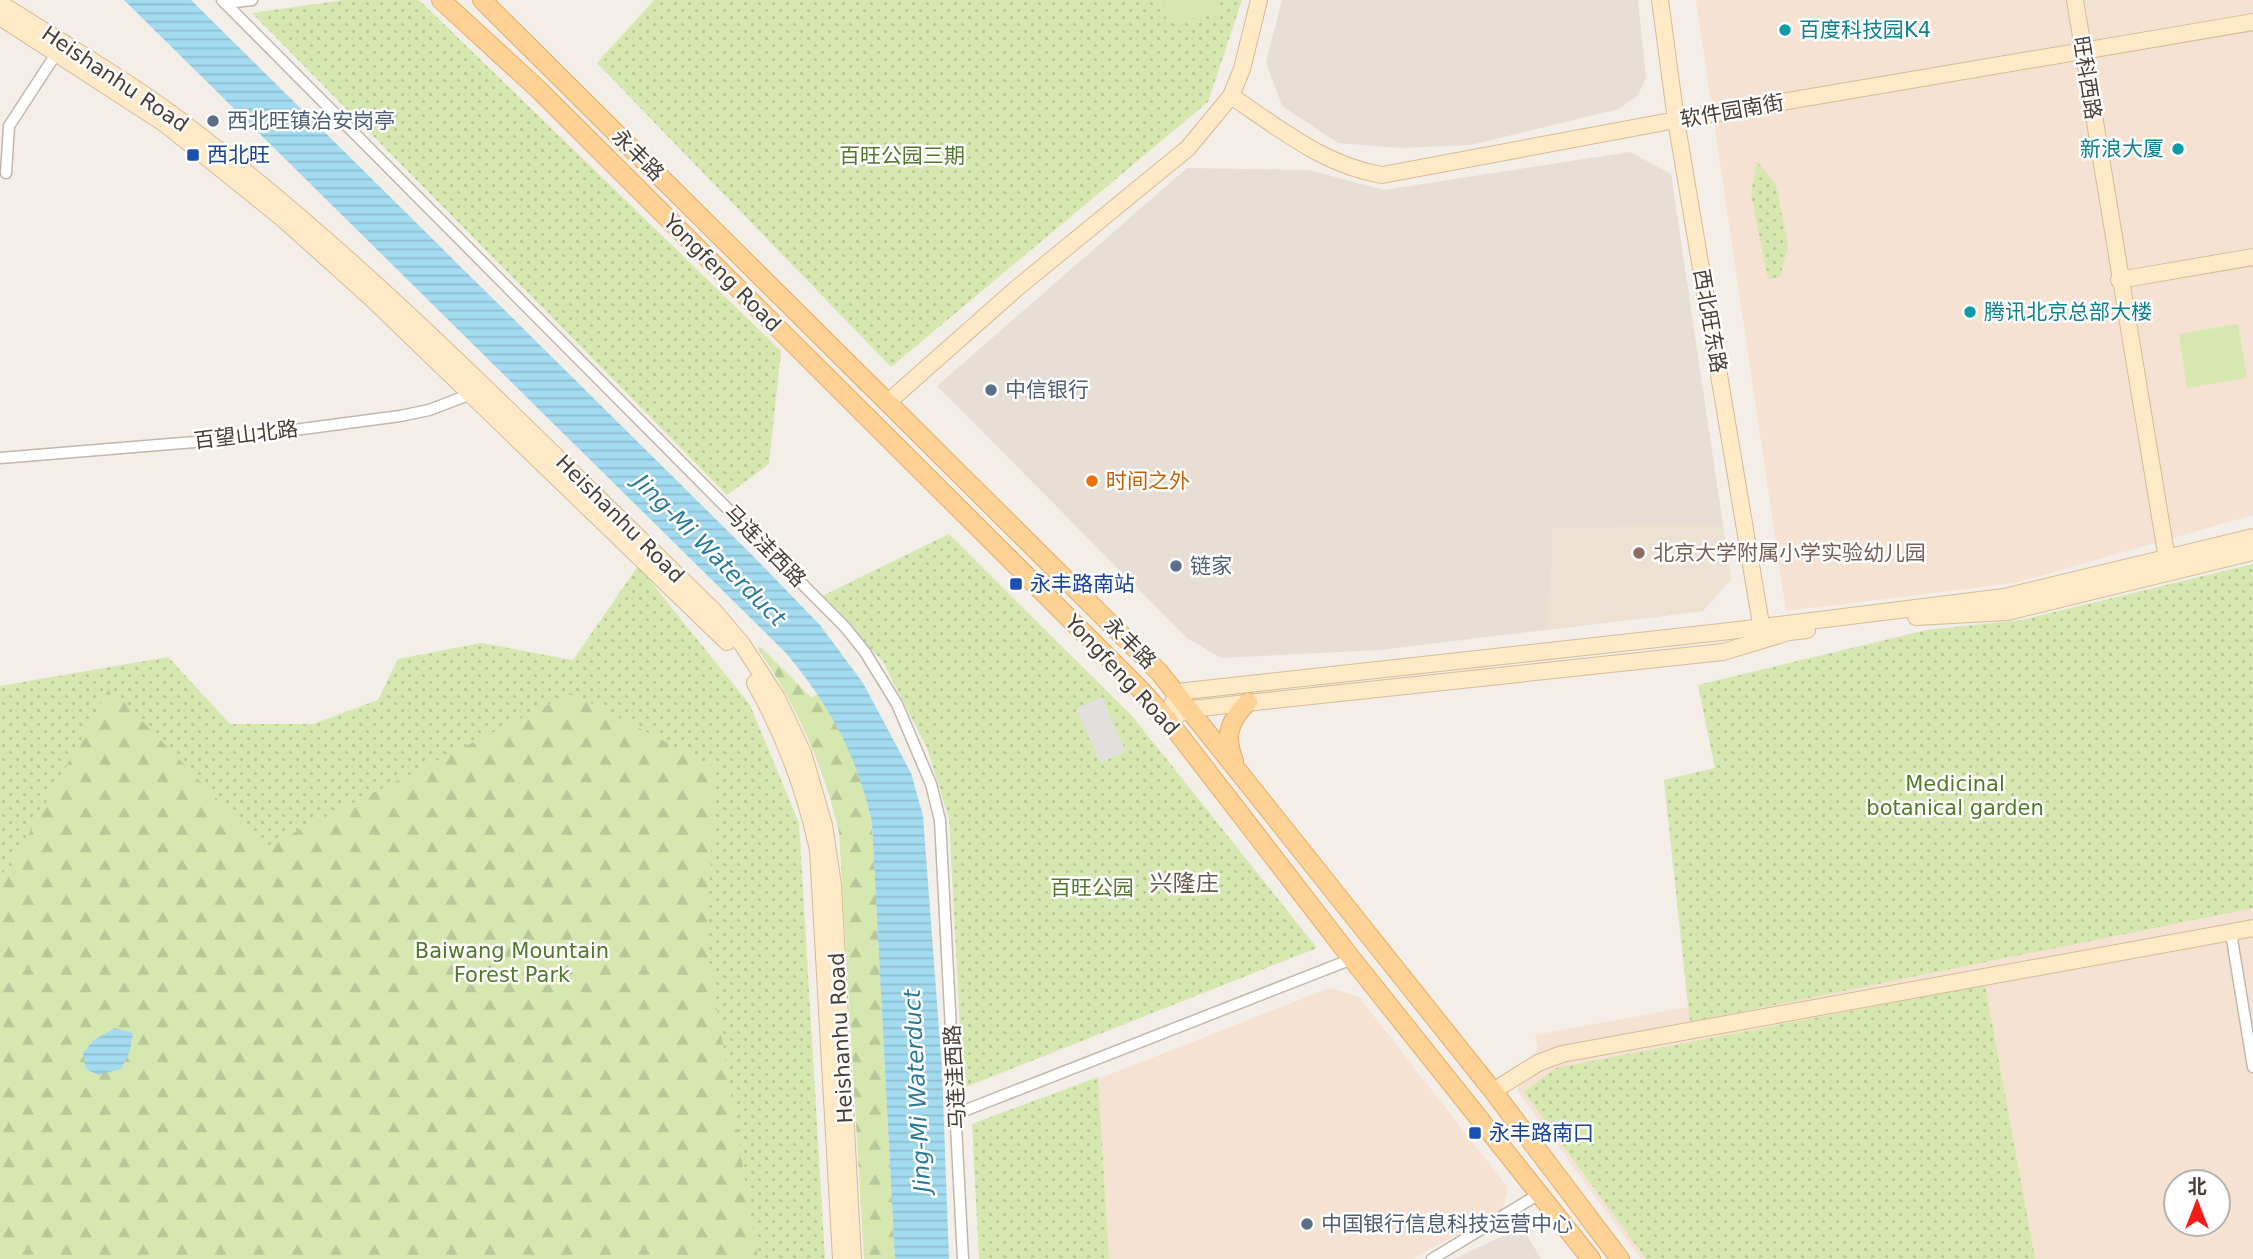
<svg xmlns="http://www.w3.org/2000/svg" width="2253" height="1259" viewBox="0 0 2253 1259" font-family="'DejaVu Sans','Noto Sans SC',sans-serif">
<style>
.residential{fill:#e7dfd5}
.commercial{fill:#f5e2d2;fill-rule:evenodd}
.education{fill:#ede1d1}
.green{fill:url(#green-dots)}
.forest{fill:url(#forest-firs)}
.pitch{fill:#d6e8b0}
.parking{fill:#e2dfdc}
.water{fill:url(#water-rules)}
.lines{fill:none;stroke-linecap:round;stroke-linejoin:round}
.street-casing{stroke:#c2b7ac;stroke-width:13}
.secondary-casing{stroke:#d4bb97;stroke-width:18}
.primary-casing{stroke:#e4ac65;stroke-width:20}
.street{stroke:#fff;stroke-width:10}
.secondary{stroke:#ffe9c6;stroke-width:16}
.primary{stroke:#fed295;stroke-width:18}
.culture-dot{fill:#0f9aa8;stroke:#fff;stroke-width:2.5}
.service-dot{fill:#5c6f8a;stroke:#fff;stroke-width:2.5}
.transit-dot{fill:#1a4fb4;stroke:#fff;stroke-width:2.5}
.food-dot{fill:#e8710a;stroke:#fff;stroke-width:2.5}
.education-dot{fill:#8d6e63;stroke:#fff;stroke-width:2.5}
.labels{text-anchor:middle;dominant-baseline:central;stroke-width:5;stroke-linejoin:round;paint-order:stroke}
.culture-label{font-size:21px;fill:#0d838f;stroke:#fff;text-anchor:start}
.street-label{font-size:21px;fill:#473e36;stroke:#fff}
.service-label{font-size:21px;fill:#4e5e75;stroke:#fff;text-anchor:start}
.transit-label{font-size:21px;fill:#164399;stroke:#fff;text-anchor:start}
.park-label{font-size:21px;fill:#527929;stroke:#fff}
.food-label{font-size:21px;fill:#c56008;stroke:#fff;text-anchor:start}
.education-label{font-size:21px;fill:#785e54;stroke:#fff;text-anchor:start}
.water-label{font-size:23px;font-style:italic;fill:#2a7a9b;stroke:#fff}
.neighbourhood-label{font-size:23px;fill:#695a4d;stroke:#fff}
</style>
<defs>
<pattern id="green-dots" width="8" height="8" patternUnits="userSpaceOnUse" patternTransform="scale(1.75)"><rect width="8" height="8" fill="#d6e8b0"/><path d="M2 2h.1M6 6h.1" fill="none" stroke="#b9c898" stroke-width="1.8" stroke-linecap="round"/></pattern>
<pattern id="forest-firs" width="22" height="20" patternUnits="userSpaceOnUse" patternTransform="scale(1.75)"><rect width="22" height="20" fill="#d6e8b0"/><path d="M5 1l3.5 6h-7zM16 11l3.5 6h-7z" fill="#b9c898"/></pattern>
<pattern id="water-rules" width="6" height="5" patternUnits="userSpaceOnUse" patternTransform="scale(1.75)"><rect width="6" height="5" fill="#a3dbf0"/><path d="M0 2.5h6" fill="none" stroke="#8ebdce"/></pattern>
</defs>
<rect width="100%" height="100%" fill="#f3eee7"/>
<g class="residential">
<polygon points="1282,0 1638,0 1646,78 1638,95 1619,109 1471,145 1400,148 1338,143 1282,106 1266,62"/>
<polygon points="1630,152 1671,174 1731,579 1703,611 1380,650 1221,658 1187,638 937,386 1187,168 1309,170 1384,190"/>
<polygon points="1522,1227 1541,1259 1454,1259"/>
</g>
<g class="commercial">
<polygon points="1696,0 2253,0 2253,515 2015,583 1786,611"/>
<path d="M2253 564V1259H1641L1517 1090 1538 1048 1535 1035 1688 1007 1664 780 1715 768 1698 685 1927 630 2022 620ZM2176 1182H2218V1224H2176Z"/>
<polygon points="1330,988 1359,997 1508,1188 1502,1210 1412,1259 1109,1259 1098,1079"/>
</g>
<polygon class="education" points="1723,526 1731,579 1703,611 1547,630 1553,527"/>
<g class="green">
<polygon points="344,0 419,0 781,351 769,464 727,495 252,13"/>
<polygon points="654,0 1242,0 1208,102 891,367 597,63"/>
<polygon points="1757,161 1776,185 1788,246 1780,277 1768,279 1751,194"/>
<polygon points="949,534 1133,717 1317,948 963,1088 949,819 927,748 883,662 822,596"/>
<polygon points="2253,564 2253,908 1690,1022 1664,780 1715,768 1698,685 1927,630 2022,620"/>
<polygon points="638,566 750,705 799,823 825,1259 0,1259 0,686 168,657 230,724 313,724 378,700 398,659 481,643 573,660"/>
<polygon points="1985,985 2035,1259 1646,1259 1524,1092 1556,1068"/>
<polygon points="1098,1077 1109,1259 979,1259 972,1124"/>
</g>
<g class="forest">
<path d="M757 647 762 648 812 698 819 693 840 729 861 779 872 823 895 1259H864L839 832C823 764 796 704 757 647Z"/>
<polygon points="110,687 264,848 571,693 716,768 706,942 758,1259 0,1259 0,874 10,868"/>
</g>
<g class="pitch">
<polygon points="1164,0 1215,0 1217,15 1167,22"/>
<polygon points="2238,324 2247,378 2187,388 2179,334"/>
</g>
<polygon class="parking" points="1102,697 1126,751 1100,763 1076,709"/>
<g class="water">
<path d="M124 0H191L752 555 820 625 863 683 911 773 923 816 942 1070 949 1259H895L872 823C857 755 830 706 786 653Z"/>
<polygon points="115,1028 133,1033 130,1051 121,1069 98,1075 86,1069 83,1053 94,1040"/>
</g>
<g class="lines">
<defs>
<g id="street">
<polyline points="222,0 845,627 865,652 897,704 931,784 940,820 963,1259"/>
<polyline points="225,3 252,0"/>
<polyline points="6,173 9,126 56,54"/>
<polyline points="0,458 219,440 400,416 429,410 474,393"/>
<polyline points="2231,933 2253,1067"/>
<polyline points="956,1114 1352,959"/>
<polyline points="1432,1259 1539,1194"/>
</g>
<g id="secondary">
<polyline points="1660,0 1676,120 1763,636"/>
<polyline points="2075,0 2167,559"/>
<path d="M0 3C57 40 118 74 173 115 369 262 538 441 714 611L742 644 777 698 803 753 824 825 833 885 853 1259"/>
<polyline points="0,17 165,124 283,219 371,298 727,642"/>
<path d="M1231 96C1279 128 1323 165 1382 175L1676 120 2253 22"/>
<polyline points="2119,280 2253,257"/>
<polyline points="887,403 1017,288 1188,148 1231,96 1242,69 1259,0"/>
<polyline points="1916,617 2007,612 2253,552"/>
<path d="M755 683C785 736 805 790 818 850L841 1259"/>
<polyline points="1179,714 1191,709 1723,652 1789,632 1807,630"/>
<polyline points="1167,719 1177,692 1721,632 2004,597 2253,537"/>
<polyline points="1493,1091 1538,1063 1562,1054 2253,928"/>
</g>
<g id="primary">
<polyline points="441,0 538,89 1139,688 1167,719 1352,959 1591,1259"/>
<polyline points="482,0 1159,672 1493,1091 1620,1259"/>
<path d="M1234 761C1224 735 1229 721 1248 702"/>
</g>
</defs>
<use href="#street" class="street-casing"/>
<use href="#secondary" class="secondary-casing"/>
<use href="#primary" class="primary-casing"/>
<use href="#street" class="street"/>
<use href="#secondary" class="secondary"/>
<use href="#primary" class="primary"/>
</g>
<g class="culture-dot">
<circle cx="1785" cy="30" r="7"/>
<circle cx="2178" cy="149" r="7"/>
<circle cx="1970" cy="312" r="7"/>
</g>
<g class="service-dot">
<circle cx="213" cy="121" r="7"/>
<circle cx="991" cy="390" r="7"/>
<circle cx="1176" cy="566" r="7"/>
<circle cx="1307" cy="1224" r="7"/>
</g>
<g class="transit-dot">
<rect x="186" y="148" width="14" height="14" rx="3.5"/>
<rect x="1009" y="577" width="14" height="14" rx="3.5"/>
<rect x="1468" y="1126" width="14" height="14" rx="3.5"/>
</g>
<circle class="food-dot" cx="1092" cy="481" r="7"/>
<circle class="education-dot" cx="1639" cy="553" r="7"/>
<g class="labels">
<g class="culture-label">
<text x="1799" y="30">百度科技园K4</text>
<text x="2164" y="149" text-anchor="end">新浪大厦</text>
<text x="1984" y="312">腾讯北京总部大楼</text>
</g>
<g class="street-label">
<text transform="translate(2087 78) rotate(81)">旺科西路</text>
<text transform="translate(115 79) rotate(34)">Heishanhu Road</text>
<text transform="translate(1732 111) rotate(-10)">软件园南街</text>
<text transform="translate(638 155) rotate(45)">永丰路</text>
<text transform="translate(722 273) rotate(45)">Yongfeng Road</text>
<text transform="translate(1710 321) rotate(80)">西北旺东路</text>
<text transform="translate(246 435) rotate(-7)">百望山北路</text>
<text transform="translate(620 519) rotate(45)">Heishanhu Road</text>
<text transform="translate(765 546) rotate(45)">马连洼西路</text>
<text transform="translate(1130 643) rotate(45)">永丰路</text>
<text transform="translate(1122 675) rotate(47)">Yongfeng Road</text>
<text transform="translate(841 1038) rotate(-93)">Heishanhu Road</text>
<text transform="translate(955 1077) rotate(-93)">马连洼西路</text>
</g>
<g class="service-label">
<text x="227" y="121">西北旺镇治安岗亭</text>
<text x="1005" y="390">中信银行</text>
<text x="1190" y="566">链家</text>
<text x="1321" y="1224">中国银行信息科技运营中心</text>
</g>
<g class="transit-label">
<text x="207" y="155">西北旺</text>
<text x="1030" y="584">永丰路南站</text>
<text x="1489" y="1133">永丰路南口</text>
</g>
<g class="park-label">
<text x="902" y="156">百旺公园三期</text>
<text x="1955" y="784">Medicinal<tspan x="1955" dy="24">botanical garden</tspan></text>
<text x="1092" y="888">百旺公园</text>
<text x="512" y="951">Baiwang Mountain<tspan x="512" dy="24">Forest Park</tspan></text>
</g>
<g class="food-label">
<text x="1106" y="481">时间之外</text>
</g>
<g class="education-label">
<text x="1653" y="553">北京大学附属小学实验幼儿园</text>
</g>
<g class="water-label">
<text transform="translate(710 550) rotate(45)">Jing-Mi Waterduct</text>
<text transform="translate(917 1091) rotate(-93)">Jing-Mi Waterduct</text>
</g>
<g class="neighbourhood-label">
<text x="1184" y="883">兴隆庄</text>
</g>
</g>
<g transform="translate(2197 1203)"><circle r="33" fill="#ffffff" stroke="#b5b2af" stroke-width="2"/>
<path d="M0-5L12 26L0 18L-12 26Z" fill="#fa1a18"/>
<text y="-10" font-size="19" font-weight="bold" text-anchor="middle" fill="#473e36">北</text>
</g>
</svg>
